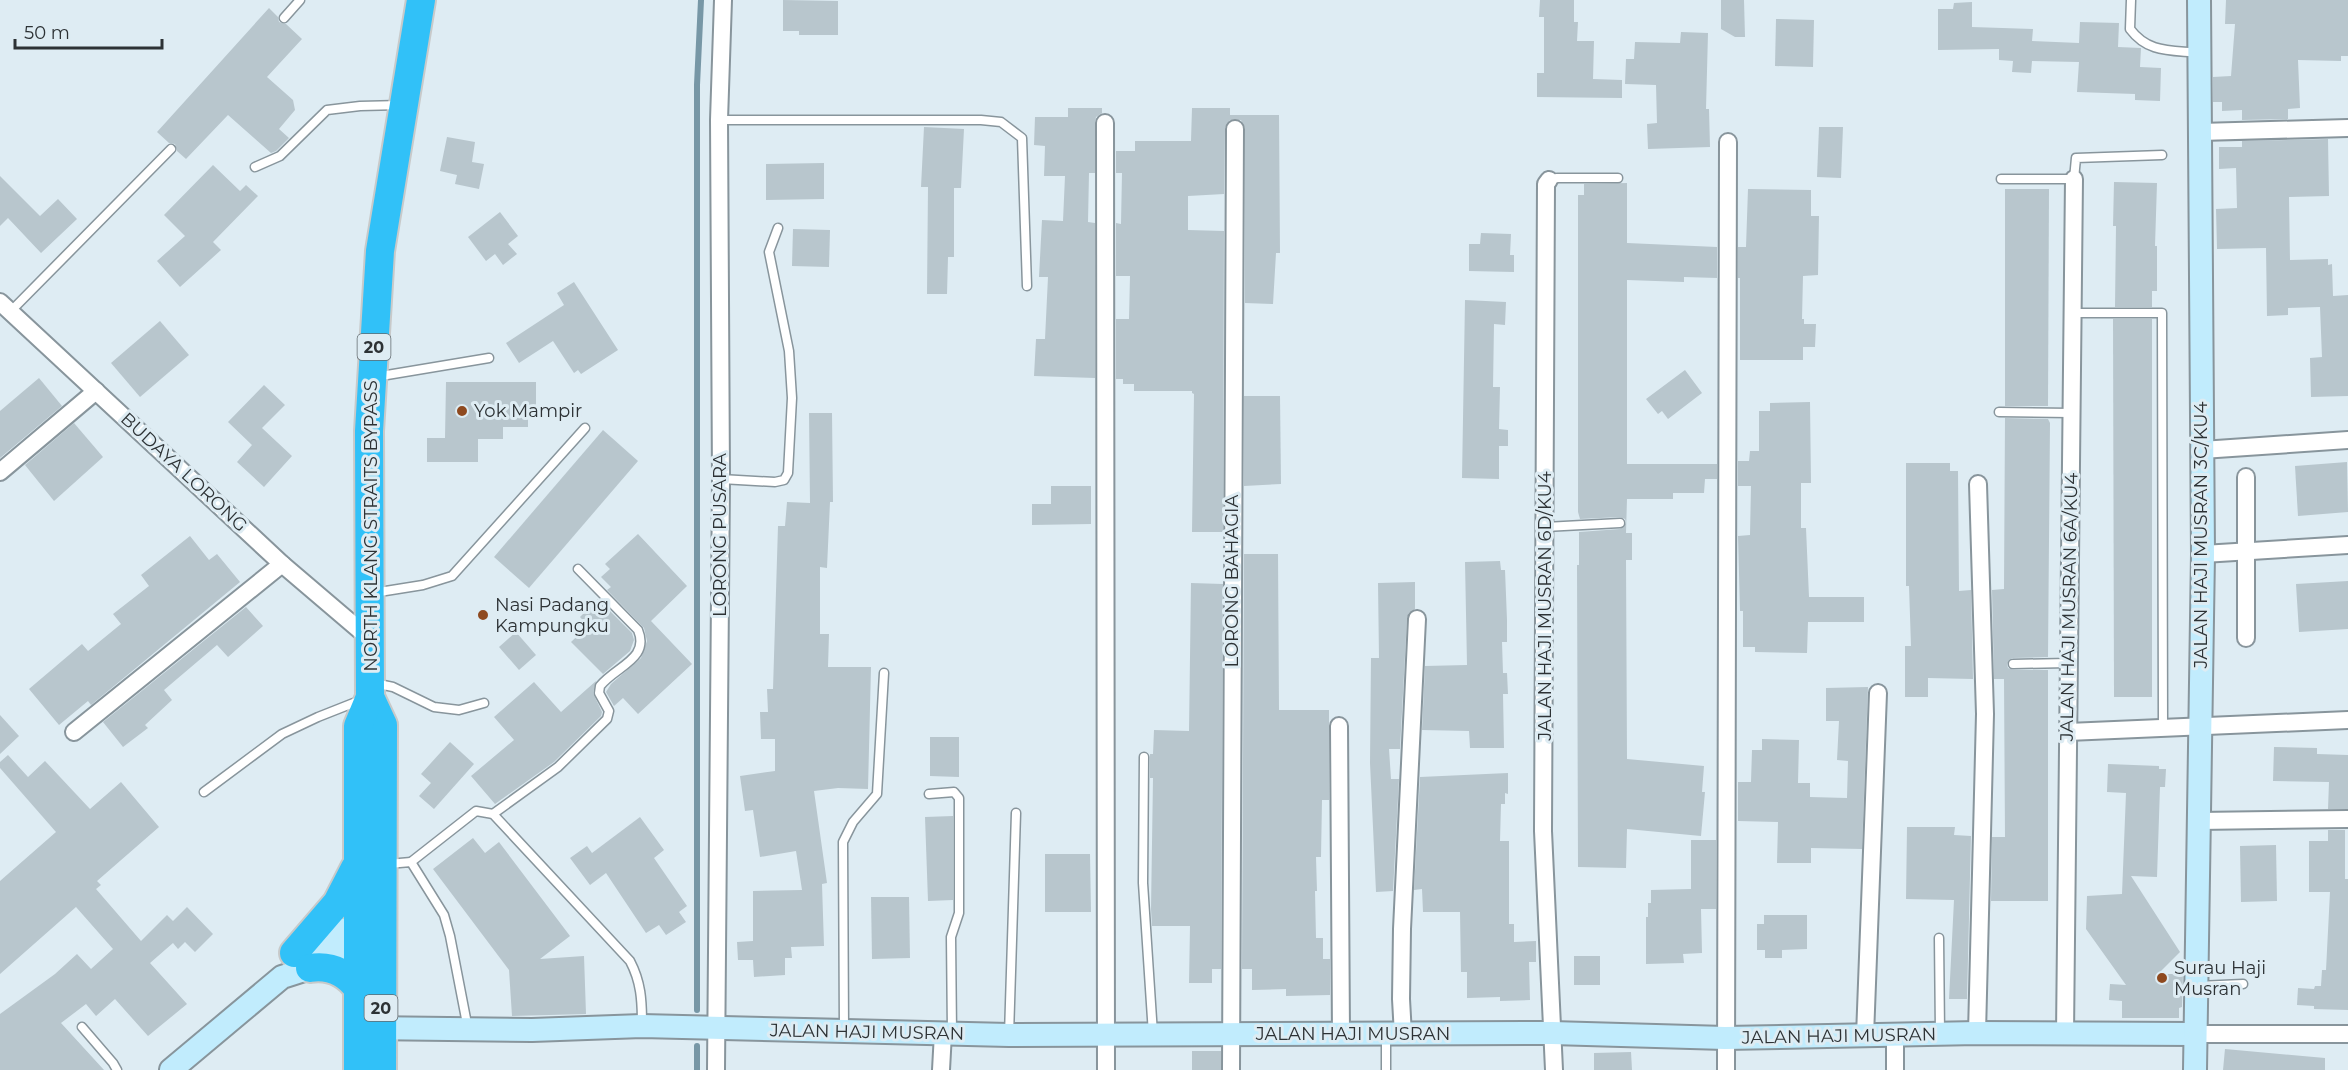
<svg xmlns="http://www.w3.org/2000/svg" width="2348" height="1070" viewBox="0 0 2348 1070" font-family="Montserrat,sans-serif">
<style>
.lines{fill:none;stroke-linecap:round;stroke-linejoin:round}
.stream{stroke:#7797a6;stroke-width:6}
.building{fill:#b8c6cd}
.lane-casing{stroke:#88959c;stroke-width:11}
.street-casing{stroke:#88959c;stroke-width:20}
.secondary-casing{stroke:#88959c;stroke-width:26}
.highway-casing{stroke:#c8caca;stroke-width:32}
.lane{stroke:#fff;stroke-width:8}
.street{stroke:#fff;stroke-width:16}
.secondary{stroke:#c1ecfd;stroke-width:22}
.highway{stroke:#31c1f8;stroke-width:28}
.poi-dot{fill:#8e491f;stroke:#deecf3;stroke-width:2}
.labels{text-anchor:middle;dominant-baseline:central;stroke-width:6;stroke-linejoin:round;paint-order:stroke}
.shield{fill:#deecf3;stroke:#626a6e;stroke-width:1.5}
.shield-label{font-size:16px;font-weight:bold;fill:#2d3235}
.poi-label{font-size:18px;fill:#2d3235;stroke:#deecf3;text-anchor:start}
.street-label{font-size:18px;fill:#2d3235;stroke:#deecf3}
</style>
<rect width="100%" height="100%" fill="#deecf3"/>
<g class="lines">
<g class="stream">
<polyline points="697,1010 697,85 701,0"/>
<polyline points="697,1070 697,1046"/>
</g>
</g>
<g class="building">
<polygon points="783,0 838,1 838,35 799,35 799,31 783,31"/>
<polygon points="1540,0 1574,0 1574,22 1578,22 1577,41 1594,41 1593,79 1622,80 1622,98 1537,97 1537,73 1544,73 1544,17 1539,17"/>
<polygon points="1721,0 1744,0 1745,37 1735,37 1721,29"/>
<polygon points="2226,0 2348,0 2348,56 2341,56 2341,61 2298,60 2300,108 2288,109 2288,119 2242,120 2242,110 2222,111 2222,102 2213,102 2213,77 2231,76 2235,24 2225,24"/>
<polygon points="1972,2 1972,27 2033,29 2032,41 2079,43 2080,22 2119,23 2118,47 2141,48 2140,67 2161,68 2160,101 2135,100 2135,94 2077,92 2079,62 2032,61 2031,73 2012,72 2013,61 1999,60 1999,49 1938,50 1938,9 1953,9 1954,3"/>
<polygon points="269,8 278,17 279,22 286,24 302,39 267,77 293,100 295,110 279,129 289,138 276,151 271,153 228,115 186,159 177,151 175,144 169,143 157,132"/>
<polygon points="1776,19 1814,20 1813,67 1775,66"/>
<polygon points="1681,32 1708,33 1706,109 1709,109 1710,147 1648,149 1647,124 1657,123 1656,85 1625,84 1626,59 1634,59 1635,42 1680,43"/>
<polygon points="1068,108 1102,108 1102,113 1096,117 1095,123 1095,173 1089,173 1088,222 1095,223 1095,378 1034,376 1036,339 1045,339 1048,277 1039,277 1042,220 1063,221 1065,176 1044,176 1045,146 1034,145 1035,117 1068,117"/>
<polygon points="1192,108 1230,108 1230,115 1279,115 1280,253 1276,253 1273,304 1245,303 1245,129 1241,120 1230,120 1225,128 1224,194 1188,196 1188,230 1224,231 1223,532 1192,532 1194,394 1192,393 1192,391 1134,391 1134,384 1123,384 1123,379 1116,379 1116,319 1129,319 1130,276 1116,276 1116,223 1121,224 1122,173 1116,173 1116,151 1135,151 1135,141 1191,141"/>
<polygon points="924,127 964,129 961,188 954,188 954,257 948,257 947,294 927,294 928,187 921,187"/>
<polygon points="1819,127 1843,127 1841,178 1817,177"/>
<polygon points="447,137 475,142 472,162 484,164 479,189 455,184 457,175 440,171"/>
<polygon points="2328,139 2329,196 2289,197 2290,260 2328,259 2328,265 2332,264 2333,296 2348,295 2348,396 2311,397 2310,358 2322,357 2320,307 2288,308 2288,315 2267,316 2266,248 2217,249 2216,209 2237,208 2236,168 2219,169 2219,147 2242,147 2242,141"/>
<polygon points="824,163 824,199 766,200 766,164"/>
<polygon points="213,165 240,191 246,185 258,196 213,242 221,250 180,287 157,261 185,236 164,215"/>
<polygon points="0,176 40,216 58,199 77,219 41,253 8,218 0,226"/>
<polygon points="2114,182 2157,183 2155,246 2157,246 2157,291 2152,291 2152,307 2115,307 2116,226 2113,226"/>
<polygon points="1627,183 1627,243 1717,247 1717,278 1684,277 1684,282 1627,280 1627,464 1717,464 1717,479 1705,479 1704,493 1673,493 1673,499 1627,499 1626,533 1632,533 1632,560 1626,560 1627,759 1704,766 1702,792 1705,792 1701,836 1627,829 1626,868 1578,867 1577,565 1579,565 1579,532 1620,529 1626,523 1625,519 1620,517 1580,519 1578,512 1578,195 1584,195 1584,184"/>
<polygon points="1748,189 1811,190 1811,216 1819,216 1818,275 1803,276 1802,319 1804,319 1804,324 1816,324 1815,347 1803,347 1803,360 1740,360 1740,278 1738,278 1738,247 1746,247"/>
<polygon points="2005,189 2049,189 2048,406 2005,406"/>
<polygon points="500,212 518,236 508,244 517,254 503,265 495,254 486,261 468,237"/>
<polygon points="793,229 830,230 829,267 792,266"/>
<polygon points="1481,233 1511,234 1510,255 1514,255 1514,272 1469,271 1469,244 1480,244"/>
<polygon points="574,282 618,350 581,374 578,370 574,373 553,341 519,363 506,343 564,305 557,293"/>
<polygon points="1465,300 1506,302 1505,325 1494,324 1493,387 1500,387 1499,429 1508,430 1508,446 1499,446 1499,479 1462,478"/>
<polygon points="2113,319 2152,319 2152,697 2114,697"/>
<polygon points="160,321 189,355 140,397 111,363"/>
<polygon points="1685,370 1702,393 1668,419 1662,411 1658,414 1646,399"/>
<polygon points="39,378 62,406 0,458 0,411"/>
<polygon points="446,382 536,382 536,406 528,406 528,427 503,427 503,439 478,439 478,462 427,462 427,438 445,438"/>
<polygon points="264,385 285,405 262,428 292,456 264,487 237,462 252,445 228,422"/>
<polygon points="1244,396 1280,396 1281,484 1244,486"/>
<polygon points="1810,402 1811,483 1801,483 1801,528 1806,528 1809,597 1864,597 1864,622 1808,622 1807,653 1755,652 1755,647 1743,647 1743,611 1740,611 1738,536 1750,535 1751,486 1738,486 1738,461 1749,461 1750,451 1759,451 1759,411 1770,411 1770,403"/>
<polygon points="809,413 832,413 833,502 830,502 827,568 820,567 820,634 829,634 828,667 871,667 868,789 838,788 814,791 827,883 822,884 824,946 791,947 792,958 785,958 785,975 754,977 753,960 738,960 737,942 753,941 753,891 802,890 796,851 760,857 753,810 745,811 740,776 775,771 775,739 761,739 760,712 768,712 767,689 773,689 778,526 785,526 787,502 810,503"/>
<polygon points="2005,418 2048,419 2050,423 2048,657 2012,658 2007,664 2008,668 2013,670 2048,670 2048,901 1991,901 1992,837 2005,837 2004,679 1994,679 1992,590 2004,589"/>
<polygon points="74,423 103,457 54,501 25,465"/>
<polygon points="603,430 638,461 529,588 494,557"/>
<polygon points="2347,462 2348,512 2298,516 2295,466"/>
<polygon points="1906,463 1950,463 1950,471 1958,471 1959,591 1971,590 1973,679 1928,678 1928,697 1905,697 1905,646 1911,646 1909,586 1906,586"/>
<polygon points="1051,486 1091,486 1091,524 1032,525 1032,504 1051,504"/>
<polygon points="638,534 687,586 651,621 692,664 638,714 623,698 614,706 606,692 611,684 641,658 647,641 644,628 607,590 611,587 601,577 610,569 605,564"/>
<polygon points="190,536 209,560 217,554 240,582 91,705 88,701 59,725 29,689 82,644 88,651 121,624 113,614 149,586 141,575"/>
<polygon points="1244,554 1278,554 1279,710 1329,710 1329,800 1322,800 1321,857 1316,857 1317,891 1315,891 1316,938 1323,938 1323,959 1330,959 1330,995 1286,996 1286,989 1252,990 1252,969 1242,969"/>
<polygon points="1500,561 1501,570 1505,570 1507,620 1507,642 1502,642 1503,673 1507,673 1508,694 1503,694 1504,748 1470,748 1469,731 1422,730 1425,666 1467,665 1465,562"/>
<polygon points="2348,581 2348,629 2299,632 2296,584"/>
<polygon points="1415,582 1415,609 1409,613 1407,618 1400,749 1389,749 1391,779 1399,779 1393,891 1376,892 1370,763 1371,658 1379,658 1378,583"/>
<polygon points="1191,583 1223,584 1221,969 1212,969 1212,983 1189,983 1190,926 1152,926 1151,909 1153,778 1150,778 1150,754 1153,754 1154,730 1189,731"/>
<polygon points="598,599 632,633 634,640 630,651 603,674 571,642 588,626 580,617"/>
<polygon points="246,607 263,626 228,657 217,645 164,690 172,700 145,725 148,728 123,747 103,722"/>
<polygon points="516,632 536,655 519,670 499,647"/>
<polygon points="596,681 593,693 602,712 601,716 554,762 495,804 471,776 514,740 494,717 534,682 561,712"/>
<polygon points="1868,687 1862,849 1811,848 1811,863 1777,863 1778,822 1738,821 1738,782 1751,782 1752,750 1762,750 1762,739 1799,740 1798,783 1810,783 1810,797 1847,798 1848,761 1837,760 1839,721 1826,721 1826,688"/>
<polygon points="0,715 19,736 0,754"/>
<polygon points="930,737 959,737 959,777 930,776"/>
<polygon points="450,742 474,764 434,809 419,796 431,783 421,774"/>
<polygon points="2274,747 2317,748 2317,754 2348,755 2348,809 2328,809 2329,782 2273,781"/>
<polygon points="8,755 28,777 45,761 90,809 121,782 159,827 97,881 101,885 96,889 141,941 167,915 173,921 187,907 213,934 195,952 185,942 178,949 173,943 150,963 187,1004 148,1036 115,999 96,1016 86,1004 61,1023 104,1070 0,1070 0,1014 55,974 77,954 91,969 113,949 76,907 0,974 0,881 56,832 0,768 0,762"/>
<polygon points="2108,764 2159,766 2159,769 2166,769 2165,787 2160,787 2157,877 2131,876 2180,952 2158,974 2183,974 2182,1007 2179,1008 2179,1018 2122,1018 2122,1001 2109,1000 2110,984 2126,985 2086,929 2087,896 2122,894 2126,793 2107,792"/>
<polygon points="1508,773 1508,794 1505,793 1505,804 1501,804 1500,841 1509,841 1509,924 1514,924 1514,942 1536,941 1536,962 1529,962 1530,1000 1500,1001 1500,997 1467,998 1467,972 1461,972 1460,912 1423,912 1422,889 1414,890 1420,777"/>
<polygon points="953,816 953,900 928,901 925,817"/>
<polygon points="640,817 664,850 654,858 687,906 679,912 686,922 666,935 659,925 646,933 606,873 590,885 570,858 587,846 592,853"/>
<polygon points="1907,827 1955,827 1954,835 1971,836 1967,999 1949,999 1954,900 1906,899"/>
<polygon points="2328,830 2345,830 2345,879 2348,879 2348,1010 2314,1009 2314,1006 2297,1005 2298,988 2314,989 2315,986 2321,986 2322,970 2326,970 2330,892 2309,892 2309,841 2328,841"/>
<polygon points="473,838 485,853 499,842 570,936 540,959 584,956 586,1014 512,1016 509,970 433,869"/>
<polygon points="1691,840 1716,840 1716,909 1701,909 1702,953 1683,954 1684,963 1646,964 1646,917 1648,917 1648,903 1651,903 1651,890 1691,889"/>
<polygon points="2276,845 2277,901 2241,902 2240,846"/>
<polygon points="1045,854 1090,854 1091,912 1045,912"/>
<polygon points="871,897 909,897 910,958 872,959"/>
<polygon points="1764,915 1807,915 1807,949 1782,950 1782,958 1765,958 1765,950 1757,950 1757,924 1764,924"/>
<rect x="1574" y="956" width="26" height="29"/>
<polygon points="2225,1049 2325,1058 2325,1070 2223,1070"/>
<rect x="1192" y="1051" width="29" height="19"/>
<polygon points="1631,1052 1632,1070 1594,1070 1594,1053"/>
</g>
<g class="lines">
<defs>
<g id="lane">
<path d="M2131 0 2130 29C2148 53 2170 50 2198 53"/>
<polyline points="284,18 300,0"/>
<polyline points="719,120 981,120 1001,122 1022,138 1027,286"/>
<polyline points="255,167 280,156 327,110 360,106 401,105"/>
<polyline points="2001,179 2074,179 2076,158 2162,155"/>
<polyline points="1549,180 1557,178 1618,178"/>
<polyline points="10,312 171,149"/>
<polyline points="2072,313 2162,313 2163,728"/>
<polyline points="375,377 489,358"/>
<polyline points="1999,412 2071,413"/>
<polyline points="721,479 775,482 784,480 788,473 792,398 789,351 769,252 778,228"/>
<polyline points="1545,527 1620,523"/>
<polyline points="373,593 423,585 452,576 585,428"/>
<polyline points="2013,664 2068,663"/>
<polyline points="374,683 393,687 434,707 459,710 484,703"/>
<polyline points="1144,757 1143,883 1153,1034"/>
<polyline points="204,792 282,734 318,717 361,700"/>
<polyline points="929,794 954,792 959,798 959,913 951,937 952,1033"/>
<path d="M493 814 558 767 607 719 609 711 599 693 600 686C616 666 650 659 638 630L578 569"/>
<path d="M411 862 476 811 493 814 630 961C641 982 642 1000 642 1024"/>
<polyline points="388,864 411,862 444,915 450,936 468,1029"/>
<polyline points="1939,938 1940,1033"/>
<polyline points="2198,986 2243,984"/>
<polyline points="82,1027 113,1063 117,1070"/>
<polyline points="844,1030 843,842 853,822 877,794 884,673"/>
<polyline points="1009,1035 1016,813"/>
<polyline points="1386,1070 1386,1034"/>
</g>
<g id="street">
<polyline points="1105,123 1106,1070"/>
<polyline points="2200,132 2348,128"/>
<polyline points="1549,180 1546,184 1543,831 1554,1070"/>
<polyline points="0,302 282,564 370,639"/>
<polyline points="2202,450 2348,440"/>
<polyline points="0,472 96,391"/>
<polyline points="2203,554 2348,545"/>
<polyline points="2246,638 2246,477"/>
<polyline points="1339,726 1341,1034"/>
<polyline points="74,732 282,564"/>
<polyline points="2068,732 2348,720"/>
<polyline points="2198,821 2348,819"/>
<polyline points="1977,1033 1985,714 1978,484"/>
<polyline points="2194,1034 2348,1034"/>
<polyline points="1403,1035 1401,999 1402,929 1417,619"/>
<polyline points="2065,1035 2074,179"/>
<polyline points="1865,1036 1878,693"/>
<polyline points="716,1070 721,479 719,120 723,0"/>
<polyline points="941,1070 943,1033"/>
<polyline points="1231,1070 1235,129"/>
<polyline points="1726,1070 1728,142"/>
<polyline points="1895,1070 1895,1036"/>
</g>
<g id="secondary">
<path d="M303 947C325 931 347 928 374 927"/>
<polyline points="366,1028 532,1030 642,1026 1009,1035 1552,1033 1725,1038 1977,1033 2194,1034"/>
<polyline points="171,1070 282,977 310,968 328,954 343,948 375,946"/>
<polyline points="2195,1070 2203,554 2199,0"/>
</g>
<g id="highway">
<polyline points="370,697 383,725 382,1070"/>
<polyline points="294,953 337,903 355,868"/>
<path d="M310 968C330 965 346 972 358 989"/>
<polyline points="358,1070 358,726 370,697 369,431 380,251 421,0"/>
</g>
</defs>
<use href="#lane" class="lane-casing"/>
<use href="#street" class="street-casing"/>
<use href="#secondary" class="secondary-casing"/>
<use href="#highway" class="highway-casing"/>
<use href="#lane" class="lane"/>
<use href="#street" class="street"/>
<use href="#secondary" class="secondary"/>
<use href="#highway" class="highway"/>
</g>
<g class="poi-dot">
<circle cx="462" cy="411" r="6"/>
<circle cx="483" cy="615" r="6"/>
<circle cx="2162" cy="978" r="6"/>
</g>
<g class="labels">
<g class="shield">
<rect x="357.5" y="334" width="33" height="26" rx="4.5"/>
<rect x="364.5" y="995" width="33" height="26" rx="4.5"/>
</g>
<g class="shield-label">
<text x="374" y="347">20</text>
<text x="381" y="1008">20</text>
</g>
<g class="poi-label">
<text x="474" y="411">Yok Mampir</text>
<text x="495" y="605">Nasi Padang<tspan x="495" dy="21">Kampungku</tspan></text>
<text x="2174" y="968">Surau Haji<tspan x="2174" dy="21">Musran</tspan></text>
</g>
<g class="street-label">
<text transform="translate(184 472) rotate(43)">BUDAYA LORONG</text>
<text transform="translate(371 526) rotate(-90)">NORTH KLANG STRAITS BYPASS</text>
<text transform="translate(720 535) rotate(-90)">LORONG PUSARA</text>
<text transform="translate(2201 535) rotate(-90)">JALAN HAJI MUSRAN 3C/KU4</text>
<text transform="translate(1232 581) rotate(-90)">LORONG BAHAGIA</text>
<text transform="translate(1545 606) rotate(-90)">JALAN HAJI MUSRAN 6D/KU4</text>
<text transform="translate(2069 607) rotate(-89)">JALAN HAJI MUSRAN 6A/KU4</text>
<text transform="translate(867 1032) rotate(1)">JALAN HAJI MUSRAN</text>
<text x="1353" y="1034">JALAN HAJI MUSRAN</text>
<text transform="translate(1839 1036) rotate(-1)">JALAN HAJI MUSRAN</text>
</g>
</g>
<path d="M15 39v9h147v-9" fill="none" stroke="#2d3235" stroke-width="3"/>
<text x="24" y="39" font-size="18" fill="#2d3235" stroke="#deecf3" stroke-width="4.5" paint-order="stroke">50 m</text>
</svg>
